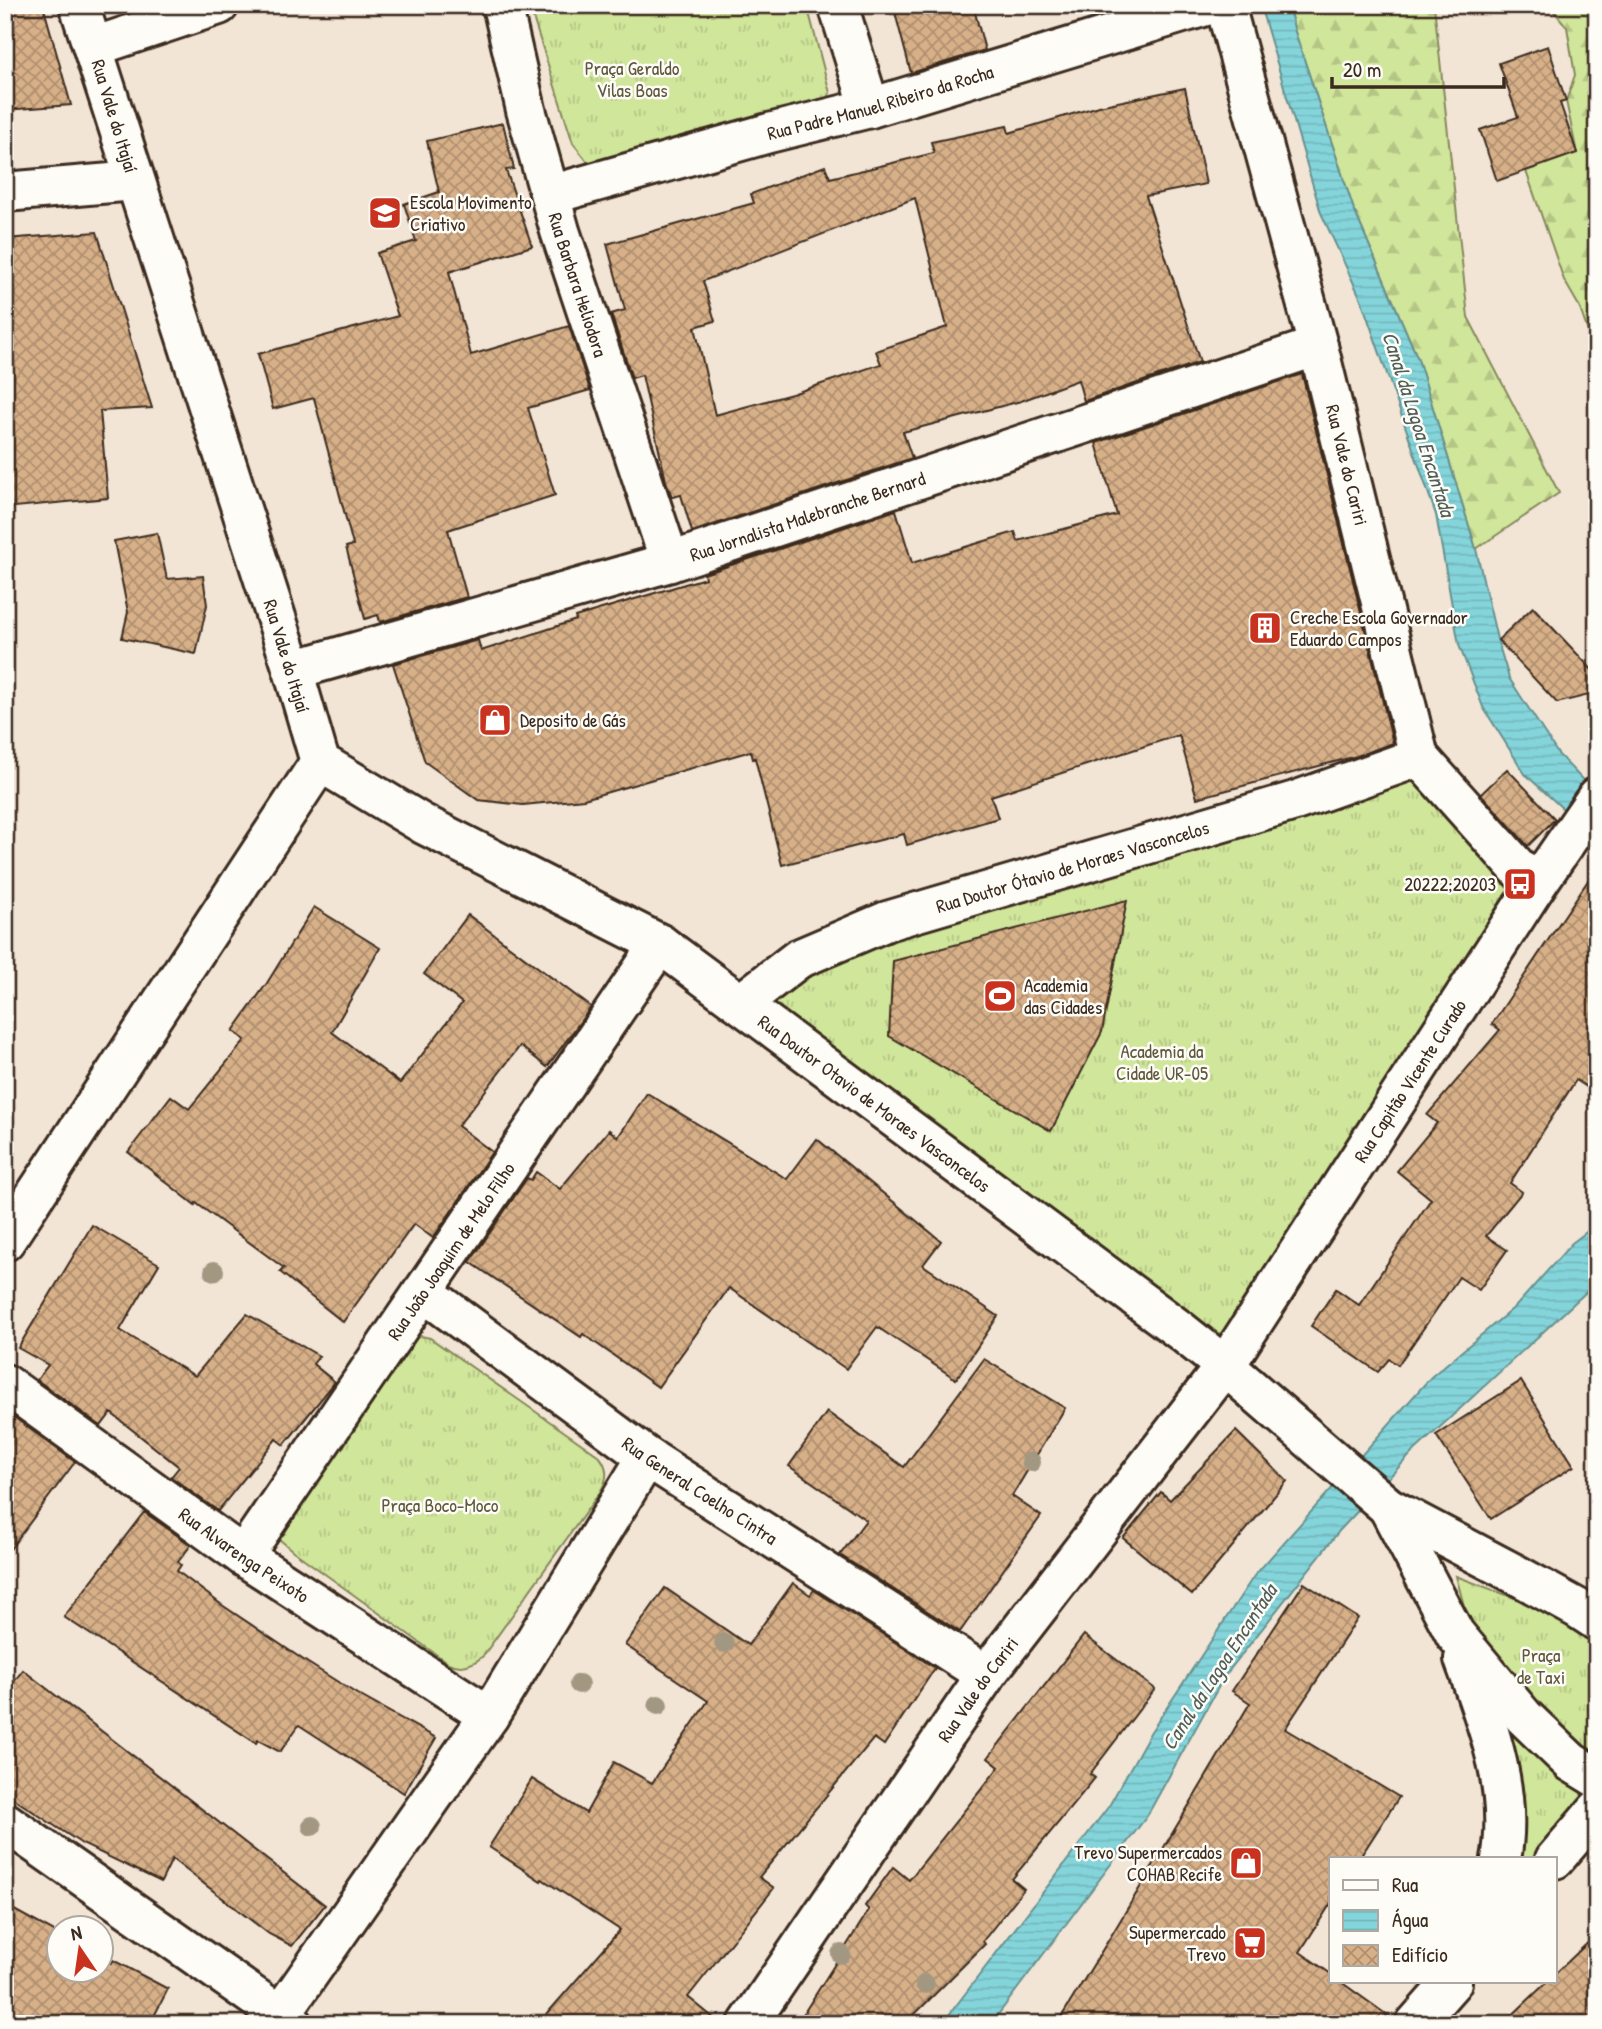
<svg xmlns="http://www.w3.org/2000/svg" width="1602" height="2029" viewBox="0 0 1602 2029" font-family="'Patrick Hand',sans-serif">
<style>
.grass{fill:url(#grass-tufts);stroke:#86885c;stroke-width:2}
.forest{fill:url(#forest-firs);stroke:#86885c;stroke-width:2}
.water{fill:url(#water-rules);stroke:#67918f;stroke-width:2}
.building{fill:url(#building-cross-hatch);stroke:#3b2a1e;stroke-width:2;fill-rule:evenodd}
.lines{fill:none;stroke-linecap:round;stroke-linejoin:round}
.street-casing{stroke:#3b2a1e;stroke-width:44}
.secondary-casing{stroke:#3b2a1e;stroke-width:44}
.street{stroke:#fdfcf7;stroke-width:38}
.secondary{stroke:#fdfcf7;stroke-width:38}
.tree{fill:#a29882}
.labels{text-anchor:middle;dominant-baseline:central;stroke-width:5;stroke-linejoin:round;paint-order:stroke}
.park-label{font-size:19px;fill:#60593d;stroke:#fdfcf7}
.street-label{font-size:19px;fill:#3b2a1e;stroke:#fdfcf7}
.poi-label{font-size:19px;fill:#3b2a1e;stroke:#fdfcf7;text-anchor:start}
.water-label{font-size:21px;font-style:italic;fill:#515d57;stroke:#fdfcf7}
</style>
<defs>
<pattern id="grass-tufts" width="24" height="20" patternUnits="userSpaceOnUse" patternTransform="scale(1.75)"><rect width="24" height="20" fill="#d0e69b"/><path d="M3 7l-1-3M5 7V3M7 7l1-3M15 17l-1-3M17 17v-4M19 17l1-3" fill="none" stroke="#b4c585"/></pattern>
<pattern id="forest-firs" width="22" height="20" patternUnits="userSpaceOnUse" patternTransform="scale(1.75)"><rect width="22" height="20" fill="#d0e69b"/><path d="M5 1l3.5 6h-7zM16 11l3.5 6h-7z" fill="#b4c585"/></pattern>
<pattern id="water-rules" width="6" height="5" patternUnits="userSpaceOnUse" patternTransform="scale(1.75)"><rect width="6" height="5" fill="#84d5db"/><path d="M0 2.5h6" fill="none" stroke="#73b7bc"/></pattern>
<pattern id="building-cross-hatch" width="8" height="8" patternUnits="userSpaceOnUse" patternTransform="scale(1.75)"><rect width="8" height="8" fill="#d7b088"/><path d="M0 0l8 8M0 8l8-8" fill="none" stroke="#b08f6f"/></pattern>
</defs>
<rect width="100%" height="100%" fill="#f2e5d6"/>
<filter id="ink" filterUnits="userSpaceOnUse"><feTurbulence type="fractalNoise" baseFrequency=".0143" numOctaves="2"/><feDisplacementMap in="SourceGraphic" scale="14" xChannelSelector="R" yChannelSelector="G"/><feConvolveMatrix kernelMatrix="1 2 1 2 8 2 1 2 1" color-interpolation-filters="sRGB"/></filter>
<g filter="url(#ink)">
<g class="grass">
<polygon points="529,5 807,5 830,93 826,99 597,165 587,161 573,143"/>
<polygon points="1435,776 1515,883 1224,1380 737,1014 880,916 1266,812"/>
<path d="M421 1336 430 1338 599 1456C609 1468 608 1479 600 1492L483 1656C473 1665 461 1669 448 1663L293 1551 279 1539 277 1529 409 1339Z"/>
<polygon points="1456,1576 1567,1618 1597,1618 1597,1824 1555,1859 1508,1859 1484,1681"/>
</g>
<g class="forest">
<polygon points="1288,5 1434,5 1468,317 1559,493 1476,549 1418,359 1354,210 1295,32"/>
<polygon points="1549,5 1597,5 1597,358 1579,306 1564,280 1526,171 1577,153 1566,101 1575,75 1567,27"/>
</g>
<g class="water">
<polygon points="1260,5 1288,5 1295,32 1354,210 1418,359 1476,549 1497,639 1509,678 1558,754 1597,795 1597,840 1525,774 1483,707 1459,645 1436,515 1361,299 1321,213"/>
<polygon points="1597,1224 1597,1282 1411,1454 1340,1530 1224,1677 1147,1816 991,2024 942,2024 1109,1806 1150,1733 1254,1576 1431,1377 1517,1305 1572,1243"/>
</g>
<g class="building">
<polygon points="5,5 43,5 71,105 5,110"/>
<polygon points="893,5 973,5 985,50 911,73"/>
<polygon points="1548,46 1566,101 1560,103 1577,153 1497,181 1480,130 1518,117 1499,63"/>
<path d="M1185 88 1206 184 1146 196 1200 362 1084 401 1078 380 1021 401 903 432 912 458 692 532 681 495 672 497 666 481 642 375 632 378 611 314 625 310 607 244 754 203 751 194 825 166 830 178 934 153 931 142 1007 126 1009 133 1099 106ZM915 198 947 327 876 351 881 364 792 394 715 415 695 327 715 321 703 281Z"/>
<polygon points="503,123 514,169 506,170 532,246 449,272 471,355 569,326 590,390 528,408 555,495 448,530 467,597 380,622 378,615 365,619 346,547 353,545 314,398 273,409 258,354 398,316 377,253 416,241 404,204 439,192 427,141"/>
<polygon points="97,232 152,408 100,411 108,498 5,508 5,239"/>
<polygon points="1302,374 1393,743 1357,756 1197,798 1179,735 991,796 998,818 907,845 904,834 782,865 755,758 753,759 751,751 584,799 523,805 478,800 425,762 393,664 478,640 481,651 576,620 575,617 705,578 704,574 896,510 912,563 1015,532 1018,541 1117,515 1096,443"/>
<polygon points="157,533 167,579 203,576 207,605 196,654 122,638 128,612 114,541"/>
<polygon points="1533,607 1597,675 1597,693 1557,703 1498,640"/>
<polygon points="1507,769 1555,819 1528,846 1481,794"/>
<polygon points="1597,867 1597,1094 1576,1080 1510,1183 1522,1192 1486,1236 1507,1250 1479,1290 1459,1277 1398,1365 1389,1359 1378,1372 1311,1326 1336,1289 1359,1305 1431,1199 1397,1171 1437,1123 1427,1115 1500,1030 1492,1024"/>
<polygon points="1127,900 1102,1032 1051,1131 889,1036 893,961"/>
<polygon points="314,907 380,948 332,1032 400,1083 462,1003 424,974 468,915 591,1007 547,1067 520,1046 458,1126 492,1152 433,1238 414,1224 343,1322 280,1272 284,1268 196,1203 195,1205 128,1152 171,1096 189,1109 245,1040 233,1031 267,983"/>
<polygon points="647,1093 787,1179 817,1139 941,1241 923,1265 998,1316 956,1379 877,1327 846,1369 729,1288 658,1387 583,1334 581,1337 470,1262 527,1178 531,1180 536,1172 560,1189 609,1130 618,1137"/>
<polygon points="92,1225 159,1264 120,1330 195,1376 247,1314 319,1356 313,1364 335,1382 284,1445 276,1439 218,1511 171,1477 179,1467 111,1413 101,1426 37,1380 48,1365 18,1348"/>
<polygon points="984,1359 1065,1408 1012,1496 1041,1516 960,1632 840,1555 866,1520 789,1466 827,1412 904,1467"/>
<polygon points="1521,1381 1574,1466 1491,1519 1436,1435"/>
<polygon points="11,1415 75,1462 5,1556 5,1423"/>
<polygon points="1236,1431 1287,1481 1192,1595 1123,1538 1161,1492 1170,1500"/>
<polygon points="144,1512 191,1545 178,1562 181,1565 177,1571 222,1605 308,1663 357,1694 436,1738 404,1793 299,1725 280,1752 258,1740 256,1743 64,1617"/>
<polygon points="793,1583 810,1595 814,1590 935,1668 884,1745 874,1738 759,1877 774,1888 688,1997 721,2024 538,2024 620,1930 542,1879 541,1881 489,1847 532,1779 586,1813 614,1762 652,1783 708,1701 625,1645 665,1588 748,1645"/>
<polygon points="1304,1583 1358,1618 1285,1729 1399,1797 1359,1859 1331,1859 1331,1903 1300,1952 1331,1974 1331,1982 1341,1982 1394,2020 1394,2024 1057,2024 1114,1931 1250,1703 1232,1691"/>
<polygon points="1084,1635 1155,1689 1090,1774 1095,1778 1012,1879 1024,1889 983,1941 985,1944 905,2024 797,2024 869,1910 865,1906 893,1867 909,1880 999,1767 988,1758"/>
<polygon points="23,1670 325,1905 292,1946 269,1934 172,1859 161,1882 82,1844 5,1793 5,1693"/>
<polygon points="5,1905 60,1935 60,1970 102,1970 102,1957 111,1963 113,1960 168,1989 150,2024 5,2024"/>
<polygon points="1597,1934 1597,2024 1503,2024 1547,1982 1555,1982 1555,1974"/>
</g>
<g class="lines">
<defs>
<g id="street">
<path id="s1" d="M502 5 526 110 560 231 670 562"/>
<polyline points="838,5 870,108"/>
<path id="s2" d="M1225 5 1318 346 1419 757 1535 887"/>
<polyline points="93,47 219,5"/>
<polyline points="5,192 135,181"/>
<path id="s3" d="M550 195 769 133 870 108 1209 5"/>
<path id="s4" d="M293 670 670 562 1318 346"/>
<path id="s5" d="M741 1003 798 959 887 921 1295 801 1419 757"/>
<path id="s6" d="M422 1293 440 1304 647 1457 986 1675"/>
<path id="s7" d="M5 1384 243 1556 489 1716"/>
<path id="s8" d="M243 1556 660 944"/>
<polyline points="5,1822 293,2024"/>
<polyline points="274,2024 489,1716 647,1457"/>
</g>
<g id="secondary">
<path id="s9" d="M320 762 423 824 660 944 1181 1331 1225 1366 1388 1507 1517 1575 1577 1608 1597 1621"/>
<polyline points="5,1241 320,762 293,670 79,5"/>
<polyline points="1388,1507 1455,1634 1524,1717 1571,1762 1597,1778"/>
<path d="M1464 1659C1487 1723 1514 1791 1501 1859"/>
<polyline points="1555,1859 1597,1810"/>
<path id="s10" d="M748 2024 986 1675 1225 1366 1535 887 1597 797"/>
<polyline points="1415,2024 1452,1982"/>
</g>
</defs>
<use href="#street" class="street-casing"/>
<use href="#secondary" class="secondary-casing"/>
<use href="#street" class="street"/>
<use href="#secondary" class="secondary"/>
</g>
<g class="tree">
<circle cx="214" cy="1271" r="10"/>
<circle cx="1031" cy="1462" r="10"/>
<circle cx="724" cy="1643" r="10"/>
<circle cx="579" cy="1684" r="10"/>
<circle cx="658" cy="1705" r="10"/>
<circle cx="312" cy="1826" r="10"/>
<circle cx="841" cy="1954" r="10"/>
<circle cx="925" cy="1984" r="10"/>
</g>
</g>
<defs>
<symbol id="school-square" viewBox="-11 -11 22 22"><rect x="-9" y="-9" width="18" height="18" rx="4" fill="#c8321e" stroke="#fdfcf7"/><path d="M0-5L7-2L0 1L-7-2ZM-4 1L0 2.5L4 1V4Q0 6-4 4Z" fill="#fff"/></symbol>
<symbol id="building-square" viewBox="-11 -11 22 22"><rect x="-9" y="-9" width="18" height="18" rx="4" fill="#c8321e" stroke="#fdfcf7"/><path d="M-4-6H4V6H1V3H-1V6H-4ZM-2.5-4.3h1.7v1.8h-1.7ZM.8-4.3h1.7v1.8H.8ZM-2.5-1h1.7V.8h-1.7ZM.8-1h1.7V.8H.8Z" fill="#fff"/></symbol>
<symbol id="shop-square" viewBox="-11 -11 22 22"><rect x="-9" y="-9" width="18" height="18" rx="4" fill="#c8321e" stroke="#fdfcf7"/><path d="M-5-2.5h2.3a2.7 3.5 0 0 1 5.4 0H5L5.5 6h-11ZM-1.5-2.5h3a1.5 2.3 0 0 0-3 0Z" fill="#fff"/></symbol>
<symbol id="bus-square" viewBox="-11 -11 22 22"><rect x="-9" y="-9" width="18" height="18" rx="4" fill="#c8321e" stroke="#fdfcf7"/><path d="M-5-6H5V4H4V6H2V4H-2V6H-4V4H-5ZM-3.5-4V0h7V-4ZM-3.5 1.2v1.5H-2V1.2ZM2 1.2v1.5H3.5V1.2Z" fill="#fff"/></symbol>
<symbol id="stadium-square" viewBox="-11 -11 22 22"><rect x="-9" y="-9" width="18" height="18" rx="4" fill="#c8321e" stroke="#fdfcf7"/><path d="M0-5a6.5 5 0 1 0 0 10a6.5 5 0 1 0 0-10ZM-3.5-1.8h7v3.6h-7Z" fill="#fff"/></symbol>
<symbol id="supermarket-square" viewBox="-11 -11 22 22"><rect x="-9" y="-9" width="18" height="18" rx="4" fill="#c8321e" stroke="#fdfcf7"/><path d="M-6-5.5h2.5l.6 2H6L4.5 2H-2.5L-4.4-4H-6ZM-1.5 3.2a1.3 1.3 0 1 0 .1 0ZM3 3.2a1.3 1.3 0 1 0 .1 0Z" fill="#fff"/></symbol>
</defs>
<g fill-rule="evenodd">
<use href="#school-square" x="366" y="194" width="38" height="38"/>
<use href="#building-square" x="1246" y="609" width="38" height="38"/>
<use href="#shop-square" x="476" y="701" width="38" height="38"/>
<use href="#bus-square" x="1501" y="865" width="38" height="38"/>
<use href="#stadium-square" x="981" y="977" width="38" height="38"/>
<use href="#shop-square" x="1227" y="1844" width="38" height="38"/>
<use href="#supermarket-square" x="1231" y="1924" width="38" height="38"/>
</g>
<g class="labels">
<g class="park-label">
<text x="632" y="68">Praça Geraldo<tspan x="632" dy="22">Vilas Boas</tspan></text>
<text x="1162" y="1051">Academia da<tspan x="1162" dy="22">Cidade UR-05</tspan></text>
<text x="440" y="1505">Praça Boco-Moco</text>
<text x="1541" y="1655">Praça<tspan x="1541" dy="22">de Taxi</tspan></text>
</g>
<g class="street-label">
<text stroke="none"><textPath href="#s3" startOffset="343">Rua Padre Manuel Ribeiro da Rocha</textPath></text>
<text transform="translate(115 116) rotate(73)">Rua Vale do Itajaí</text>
<text stroke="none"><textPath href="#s1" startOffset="290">Rua Barbara Heliodora</textPath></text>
<text stroke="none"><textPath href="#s2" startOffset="476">Rua Vale do Cariri</textPath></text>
<text stroke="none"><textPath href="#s4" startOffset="537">Rua Jornalista Malebranche Bernard</textPath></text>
<text transform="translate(287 656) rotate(73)">Rua Vale do Itajaí</text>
<text stroke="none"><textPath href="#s5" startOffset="362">Rua Doutor Ótavio de Moraes Vasconcelos</textPath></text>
<text stroke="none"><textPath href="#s10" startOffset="1153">Rua Capitão Vicente Curado</textPath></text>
<text stroke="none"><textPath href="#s9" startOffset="653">Rua Doutor Otavio de Moraes Vasconcelos</textPath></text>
<text stroke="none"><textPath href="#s8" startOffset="369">Rua João Joaquim de Melo Filho</textPath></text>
<text stroke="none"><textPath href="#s6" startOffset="341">Rua General Coelho Cintra</textPath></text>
<text stroke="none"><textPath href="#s7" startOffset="294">Rua Alvarenga Peixoto</textPath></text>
<text stroke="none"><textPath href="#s10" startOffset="406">Rua Vale do Cariri</textPath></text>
</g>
<g class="poi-label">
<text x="410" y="202">Escola Movimento<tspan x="410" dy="22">Criativo</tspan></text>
<text x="1290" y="617">Creche Escola Governador<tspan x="1290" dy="22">Eduardo Campos</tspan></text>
<text x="520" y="720">Deposito de Gás</text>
<text x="1496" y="884" text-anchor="end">20222;20203</text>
<text x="1024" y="985">Academia<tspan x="1024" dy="22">das Cidades</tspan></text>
<text x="1222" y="1852" text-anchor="end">Trevo Supermercados<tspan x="1222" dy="22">COHAB Recife</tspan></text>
<text x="1226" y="1932" text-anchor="end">Supermercado<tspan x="1226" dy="22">Trevo</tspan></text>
</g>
<g class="water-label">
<text transform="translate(1419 424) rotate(72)">Canal da Lagoa Encantada</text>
<text transform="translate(1219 1667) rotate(-57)">Canal da Lagoa Encantada</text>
</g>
</g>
<rect width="1602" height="2029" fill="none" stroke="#fdfcf7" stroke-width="28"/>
<rect x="14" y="14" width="1574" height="2001" fill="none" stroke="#3b2a1e" stroke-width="2.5" filter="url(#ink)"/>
<rect x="1329" y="1857" width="228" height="126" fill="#fdfcf7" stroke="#afa8a0" stroke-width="2"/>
<rect x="1343" y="1880" width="35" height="10" fill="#fdfcf7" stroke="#afa8a0" stroke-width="2"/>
<text x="1392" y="1892" font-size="21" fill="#3b2a1e">Rua</text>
<rect x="1343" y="1910" width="35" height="21" fill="url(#water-rules)" stroke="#afa8a0" stroke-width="2"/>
<text x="1392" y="1927" font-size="21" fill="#3b2a1e">Água</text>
<rect x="1343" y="1945" width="35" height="21" fill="url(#building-cross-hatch)" stroke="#afa8a0" stroke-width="2"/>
<text x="1392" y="1962" font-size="21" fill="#3b2a1e">Edifício</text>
<g transform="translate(80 1949) rotate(347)"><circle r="33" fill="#fdfcf7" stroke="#afa8a0" stroke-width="2"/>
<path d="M0-5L12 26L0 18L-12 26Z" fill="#c8321e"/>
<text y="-10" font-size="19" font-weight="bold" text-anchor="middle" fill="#3b2a1e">N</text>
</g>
<path d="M1332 77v10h172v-10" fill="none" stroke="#3b2a1e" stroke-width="3.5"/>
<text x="1343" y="77" font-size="21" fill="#3b2a1e" stroke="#fdfcf7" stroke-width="5" paint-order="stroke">20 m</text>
</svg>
